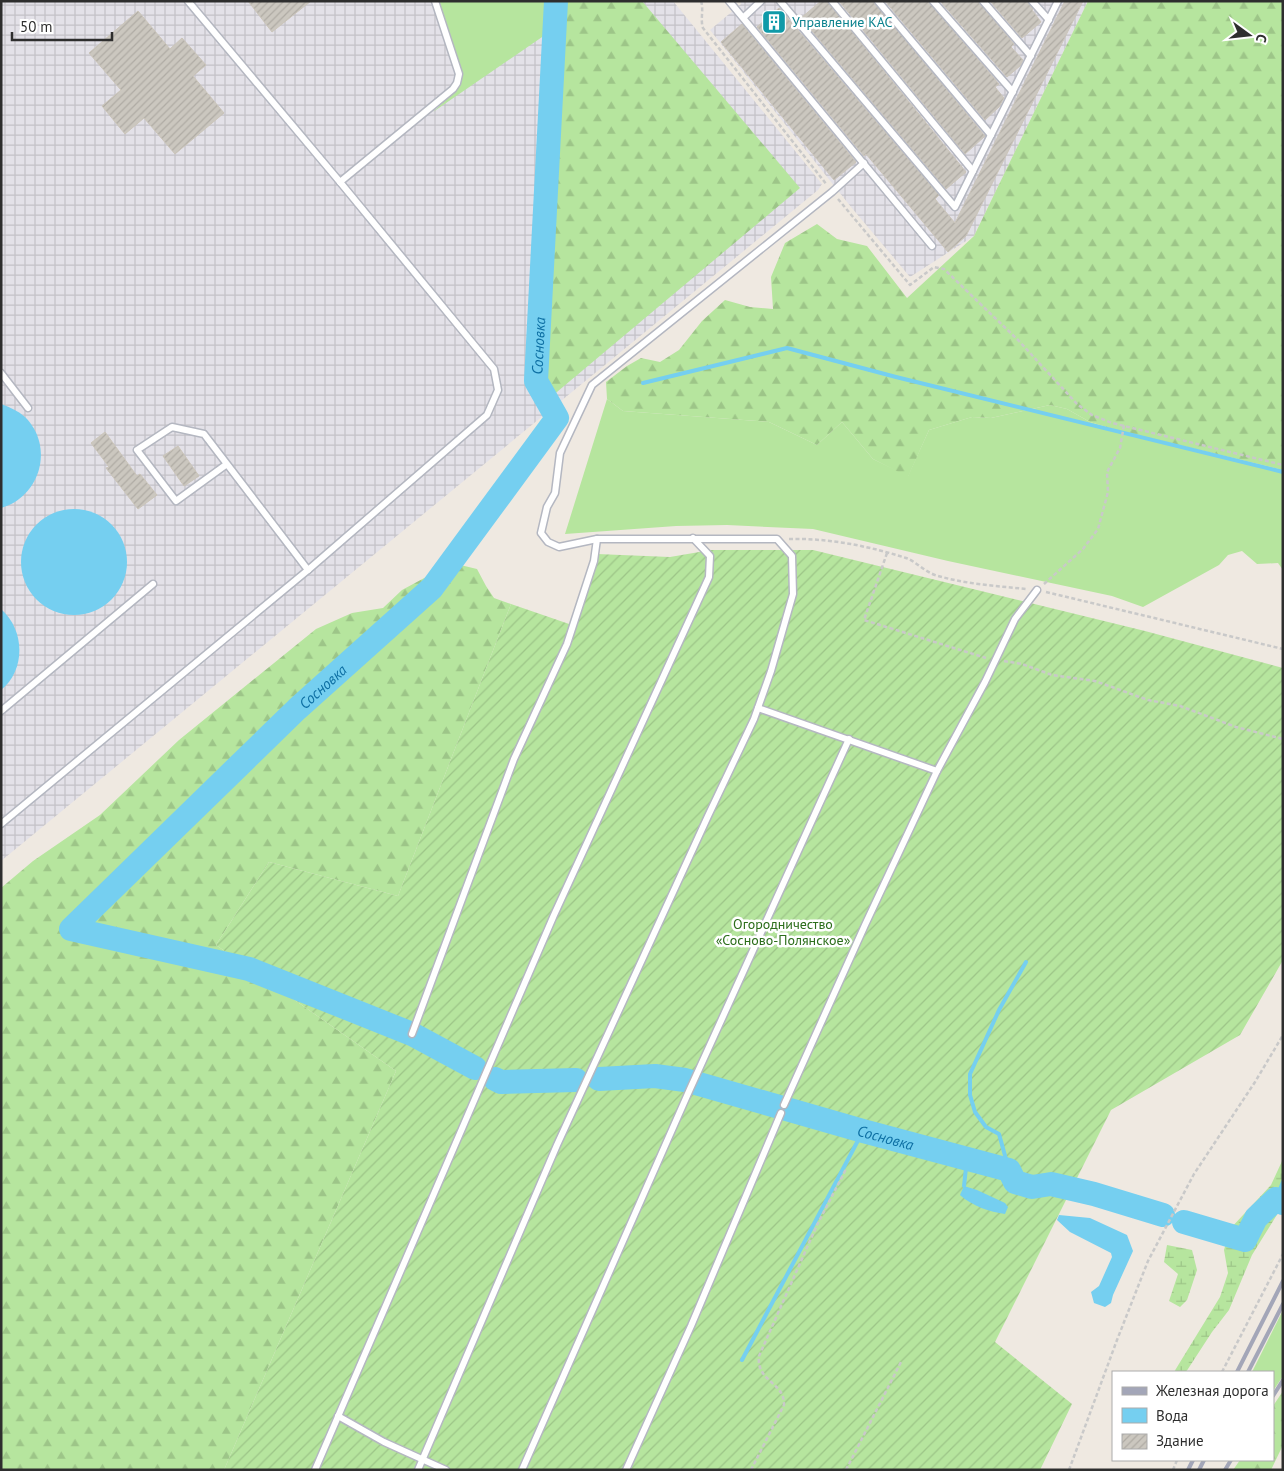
<svg xmlns="http://www.w3.org/2000/svg" width="1284" height="1471" viewBox="0 0 1284 1471" font-family="'PT Sans',sans-serif">
<style>
.industrial{fill:url(#industrial-grid)}
.grass{fill:#b6e59e}
.forest{fill:url(#forest-firs)}
.wetland{fill:url(#wetland-marsh)}
.garden{fill:url(#garden-furrows)}
.water{fill:#75cff0}
.lines{fill:none;stroke-linecap:round;stroke-linejoin:round}
.stream{stroke:#75cff0;stroke-width:4}
.river{stroke:#75cff0;stroke-width:24}
.building{fill:url(#building-hatch);stroke:#cbc5ba}
.service-casing{stroke:#b4b7c1;stroke-width:9}
.path{stroke:#c9c9c9;stroke-width:2.5;stroke-dasharray:4 2.5;stroke-linecap:butt}
.service{stroke:#fff;stroke-width:6}
.rail{stroke:#a3a6b8;stroke-width:4}
.labels{text-anchor:middle;dominant-baseline:central;stroke-width:5;stroke-linejoin:round;paint-order:stroke}
.culture-label{font-size:14px;fill:#0d838f;stroke:#fff;text-anchor:start}
.park-label{font-size:14px;fill:#2c6e1b;stroke:#fff}
.water-label{font-size:15px;font-style:italic;fill:#0d6fa3;stroke:#fff}
</style>
<defs>
<pattern id="industrial-grid" width="8" height="8" patternUnits="userSpaceOnUse" patternTransform="scale(1.25)"><rect width="8" height="8" fill="#e3e1e8"/><path d="M0 4h8M4 0v8" fill="none" stroke="#c3c1c7"/></pattern>
<pattern id="forest-firs" width="22" height="20" patternUnits="userSpaceOnUse" patternTransform="scale(1.25)"><rect width="22" height="20" fill="#b6e59e"/><path d="M5 1l3.5 6h-7zM16 11l3.5 6h-7z" fill="#9dc588"/></pattern>
<pattern id="wetland-marsh" width="20" height="14" patternUnits="userSpaceOnUse" patternTransform="scale(1.25)"><rect width="20" height="14" fill="#b6e59e"/><path d="M1 5h8M5 5V1M11 12h8M15 12V8" fill="none" stroke="#9dc588"/></pattern>
<pattern id="garden-furrows" width="10" height="10" patternUnits="userSpaceOnUse" patternTransform="scale(1.25)"><rect width="10" height="10" fill="#b6e59e"/><path d="M-1 1l2-2M0 10L10 0M9 11l2-2" fill="none" stroke="#9dc588"/></pattern>
<pattern id="building-hatch" width="6" height="6" patternUnits="userSpaceOnUse" patternTransform="scale(1.25)"><rect width="6" height="6" fill="#cbc7bf"/><path d="M-1 1l2-2M0 6l6-6M5 7l2-2" fill="none" stroke="#afaba4"/></pattern>
</defs>
<rect width="100%" height="100%" fill="#efe9e1"/>
<g class="industrial">
<polygon points="1,1 673,1 822,184 818,190 1,861"/>
<polygon points="740,1 1088,1 974,236 910,277 851,207 710,30 741,4"/>
</g>
<g class="grass">
<polygon points="439,1 547,1 545,35 433,112 459,87 462,73"/>
<polygon points="607,399 623,411 769,422 817,445 842,422 873,459 908,476 929,430 972,417 991,418 1050,405 1067,409 1090,422 1120,431 1283,470 1283,570 1278,563 1257,564 1242,551 1228,555 1219,565 1143,607 1112,596 948,561 813,529 727,525 676,526 565,534"/>
<polygon points="1283,1310 1283,1376 1273,1391 1273,1372 1252,1372"/>
</g>
<g class="forest">
<polygon points="563,1 642,1 800,188 545,402"/>
<polygon points="1088,1 1283,1 1283,470 1120,431 1090,422 1067,409 1050,405 991,418 972,417 929,430 908,477 873,459 842,422 817,445 769,422 623,411 607,399 606,382 627,366 641,358 660,362 679,350 702,321 725,300 750,307 773,309 771,277 785,243 817,224 837,239 867,246 907,298 974,236"/>
<polygon points="452,563 477,569 486,586 494,598 511,604 398,896 269,862 216,945 396,1071 224,1470 1,1470 1,888 33,861 100,815 179,740 316,629 352,613 383,608 402,590"/>
<polygon points="1283,1391 1283,1445 1271,1470 1233,1470 1240,1460 1273,1460 1273,1406"/>
</g>
<g class="wetland">
<polygon points="1283,1159 1283,1205 1252,1255 1229,1310 1212,1332 1186,1372 1174,1372 1220,1297 1228,1273 1224,1250 1230,1229 1271,1185"/>
<polygon points="1167,1245 1192,1250 1197,1270 1187,1300 1180,1307 1169,1301 1178,1274 1164,1262"/>
</g>
<polygon class="garden" points="711,550 813,550 1145,631 1283,668 1283,960 1240,1035 1111,1110 995,1342 1072,1404 1040,1470 224,1470 396,1071 216,945 269,862 398,896 511,604 572,625 597,554 670,557"/>
<g class="water">
<path d="M1 404C10 407 18 411 25 417 55 447 40 497 1 508Z"/>
<circle cx="74" cy="562" r="53"/>
<path d="M1 609C25 630 26 670 1 690Z"/>
<path d="M964 1186 977 1190 1005 1203 1008 1207 1005 1214C990 1212 972 1206 960 1195Z"/>
<polygon points="1059,1215 1090,1218 1127,1235 1133,1251 1113,1295 1111,1303 1105,1307 1094,1303 1091,1292 1099,1286 1112,1257 1111,1253 1070,1232 1057,1220"/>
</g>
<g class="lines">
<g class="stream">
<polyline points="643,383 787,348 896,377 1283,472"/>
<polyline points="1009,1170 999,1134 986,1127 975,1112 970,1095 970,1074 999,1010 1026,962"/>
<polyline points="964,1186 967,1159"/>
<polyline points="1276,1199 1283,1182"/>
<polyline points="742,1360 863,1131"/>
</g>
<g class="river">
<path id="s1" d="M475 1068 412 1034 249 969 71 929 297 709 432 588 557 418 536 381 556 1"/>
<polyline points="495,1079 501,1082 576,1080"/>
<path id="s2" d="M599 1079 655 1076 685 1080 863 1131 1009 1170 1015 1182 1032 1187 1051 1184 1094 1194 1163 1215"/>
<polyline points="1184,1222 1245,1240 1256,1218 1276,1199 1283,1203"/>
</g>
</g>
<g class="building">
<polygon points="248,1 311,1 272,32"/>
<polygon points="821,1 827,1 966,172 946,189 801,18"/>
<polygon points="839,1 873,1 985,136 984,137 965,154"/>
<polygon points="885,1 928,1 999,84 995,87 1004,98 999,107 985,120"/>
<polygon points="940,1 978,1 1014,44 1011,47 1023,60 1020,66 1007,77"/>
<polygon points="990,1 1027,1 1033,9 1032,10 1041,22 1022,38"/>
<polygon points="1065,1 1083,1 966,236 948,252 866,154 864,156 757,27 779,8 939,195 935,199 955,223"/>
<polygon points="138,11 170,49 182,38 206,65 193,76 224,113 175,154 144,118 125,134 102,106 121,90 89,53"/>
<polygon points="742,24 856,162 834,180 721,42"/>
<polygon points="105,432 137,476 140,474 157,495 138,509 106,468 109,467 91,443"/>
<polygon points="178,446 199,476 184,486 163,456"/>
</g>
<g class="lines">
<defs>
<g id="service">
<polyline points="729,1 932,246"/>
<polyline points="780,1 955,207 1058,1"/>
<polyline points="832,1 973,171"/>
<polyline points="878,1 991,135"/>
<polyline points="933,1 1013,92"/>
<polyline points="983,1 1031,56"/>
<polyline points="1032,1 1049,20"/>
<polyline points="744,17 761,1"/>
<polyline points="340,182 453,89 457,83 459,74 435,1"/>
<polyline points="1,373 28,408"/>
<polyline points="227,464 176,501 137,450 172,427 204,434 308,570"/>
<polyline points="758,708 937,771"/>
<polyline points="1,711 153,584"/>
<polyline points="1,824 308,570 487,415 498,390 494,369 340,182 188,1"/>
<polyline points="412,1034 514,759 567,644 594,561 597,539"/>
<polyline points="784,1105 865,925 937,771 985,682 1015,619 1037,590"/>
<polyline points="338,1416 384,1442 446,1470"/>
<polyline points="315,1470 554,915 709,577 710,556 693,538"/>
<polyline points="418,1470 557,1145 708,816 754,719 771,671 793,594 792,556 777,539 597,539 559,547 548,542 541,533 547,507 555,493 560,453 592,385 832,192 864,163"/>
<polyline points="522,1470 690,1089 849,739"/>
<polyline points="626,1470 691,1326 781,1113"/>
</g>
</defs>
<use href="#service" class="service-casing"/>
<g class="path">
<path d="M701 1C704 10 700 19 703 28L827 185"/>
<polyline points="838,199 910,285 934,267 944,269 1018,340 1077,404 1092,415 1112,423 1283,465"/>
<path d="M789 539C828 538 869 546 906 558 915 561 924 571 935 575 964 584 996 586 1026 589"/>
<polyline points="887,553 864,620 986,658"/>
<polyline points="1044,584 1083,549 1098,529 1108,492 1107,472 1120,448 1124,425"/>
<polyline points="1046,592 1283,649"/>
<polyline points="1004,661 1022,664 1052,675 1095,681 1148,700 1180,706 1236,727 1283,739"/>
<polyline points="1222,1372 1283,1254"/>
<path d="M751 1470 784 1405C785 1382 756 1382 759 1356L817 1225 846 1169"/>
<polyline points="846,1470 902,1360"/>
<polyline points="1069,1470 1117,1340 1148,1261 1194,1174 1255,1082 1283,1035"/>
<polyline points="1173,1470 1177,1460"/>
</g>
<use href="#service" class="service"/>
<g class="rail">
<polyline points="1237,1372 1283,1281"/>
<polyline points="1248,1372 1283,1304"/>
<polyline points="1273,1396 1283,1380"/>
<polyline points="1188,1470 1193,1460"/>
<polyline points="1199,1470 1204,1460"/>
<polyline points="1225,1470 1231,1460"/>
</g>
</g>
<defs>
<symbol id="building-square" viewBox="-11 -11 22 22"><rect x="-9" y="-9" width="18" height="18" rx="4" fill="#0f9aa8" stroke="#fff"/><path d="M-4-6H4V6H1V3H-1V6H-4ZM-2.5-4.3h1.7v1.8h-1.7ZM.8-4.3h1.7v1.8H.8ZM-2.5-1h1.7V.8h-1.7ZM.8-1h1.7V.8H.8Z" fill="#fff"/></symbol>
</defs>
<g fill-rule="evenodd">
<use href="#building-square" x="760" y="8" width="28" height="28"/>
</g>
<g class="labels">
<g class="culture-label">
<text x="792" y="22">Управление КАС</text>
</g>
<g class="park-label">
<text x="783" y="924">Огородничество<tspan x="783" dy="16">«Сосново-Полянское»</tspan></text>
</g>
<g class="water-label">
<text stroke="none"><textPath href="#s1" startOffset="1215">Сосновка</textPath></text>
<text stroke="none"><textPath href="#s1" startOffset="779">Сосновка</textPath></text>
<text stroke="none"><textPath href="#s2" startOffset="295">Сосновка</textPath></text>
</g>
</g>
<rect width="1284" height="1471" fill="none" stroke="#2e2e2e" stroke-width="5"/>
<rect x="1112" y="1371" width="162" height="90" fill="#ffffff" stroke="#ababab"/>
<rect x="1122" y="1387" width="25" height="8" fill="#a3a6b8" stroke="#ababab"/>
<text x="1156" y="1396" font-size="15" fill="#2e2e2e">Железная дорога</text>
<rect x="1122" y="1408" width="25" height="15" fill="#75cff0" stroke="#ababab"/>
<text x="1156" y="1421" font-size="15" fill="#2e2e2e">Вода</text>
<rect x="1122" y="1434" width="25" height="15" fill="url(#building-hatch)" stroke="#ababab"/>
<text x="1156" y="1446" font-size="15" fill="#2e2e2e">Здание</text>
<g transform="translate(1249 35) rotate(105)" stroke="#ffffff" stroke-width="4" paint-order="stroke">
<path d="M0-4L9 19L0 12L-9 19Z" fill="#2e2e2e"/>
<text y="-8" font-size="14" font-weight="bold" text-anchor="middle" fill="#2e2e2e">С</text>
</g>
<path d="M12 32v8h100v-8" fill="none" stroke="#2e2e2e" stroke-width="2.5"/>
<text x="20" y="32" font-size="15" fill="#2e2e2e" stroke="#ffffff" stroke-width="4" paint-order="stroke">50 m</text>
</svg>
